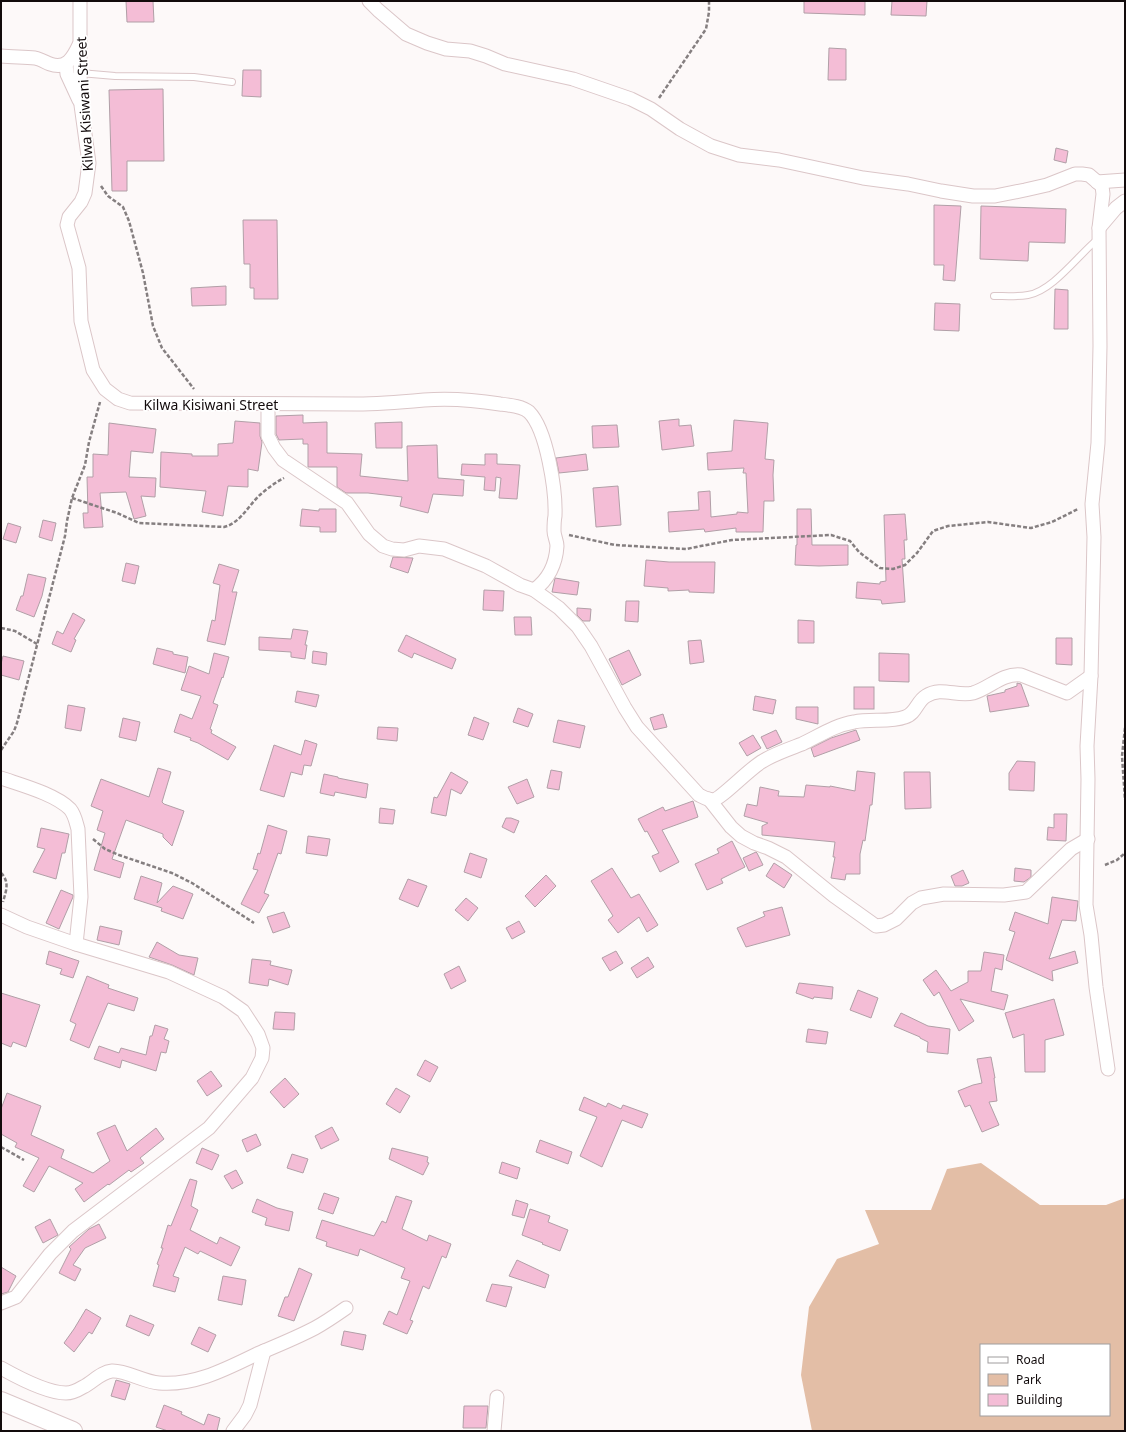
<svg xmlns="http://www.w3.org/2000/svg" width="1126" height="1432" viewBox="0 0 1126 1432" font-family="'Noto Sans',sans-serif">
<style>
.green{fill:#e3bea6;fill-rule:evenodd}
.building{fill:#f4bdd6;stroke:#b19fa7}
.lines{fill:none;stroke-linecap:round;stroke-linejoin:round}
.lane-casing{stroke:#dbc6c8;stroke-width:8}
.street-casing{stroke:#dbc6c8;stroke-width:15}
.secondary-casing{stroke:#dbc6c8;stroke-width:20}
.path{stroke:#857f80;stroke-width:2.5;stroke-dasharray:4 2;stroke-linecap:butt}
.lane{stroke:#fff;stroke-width:6}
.street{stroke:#fff;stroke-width:13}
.secondary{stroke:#fff;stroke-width:18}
.labels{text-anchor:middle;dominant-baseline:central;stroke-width:3.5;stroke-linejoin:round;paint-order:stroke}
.street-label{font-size:14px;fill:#120b0c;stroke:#fff}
</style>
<rect width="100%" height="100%" fill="#fdf9f9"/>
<path class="green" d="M981 1163 1040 1205H1106L1125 1198V1431H812L801 1375 809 1307 837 1259 879 1244 865 1210H931L947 1169ZM981 1345H1109V1415H981Z"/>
<g class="building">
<polygon points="126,1 153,1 154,22 127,22"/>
<polygon points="804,1 865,1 865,15 804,13"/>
<polygon points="892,1 927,1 926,16 891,15"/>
<polygon points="829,48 846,49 846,80 828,80"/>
<polygon points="243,70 261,70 261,97 242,96"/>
<polygon points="163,89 164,161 127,161 127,191 112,191 109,90"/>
<polygon points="1056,148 1068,151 1066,163 1054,160"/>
<polygon points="934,205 961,206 955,281 943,280 944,265 934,265"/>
<polygon points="981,206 1066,209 1065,243 1029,242 1028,261 980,259"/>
<polygon points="243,220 277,220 278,299 254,299 254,288 250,288 250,264 244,264"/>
<polygon points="226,286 226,305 192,306 191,288"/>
<polygon points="1055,289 1068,290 1068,329 1054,329"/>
<polygon points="935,303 960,304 959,331 934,330"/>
<polygon points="303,415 303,423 327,422 327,453 362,454 360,476 408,481 407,446 437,445 438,478 464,480 463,496 433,494 428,513 400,506 402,497 368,493 346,493 337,487 337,467 308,467 308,444 303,444 303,439 279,440 276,434 276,416"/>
<polygon points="679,419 679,426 691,425 694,446 662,450 659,421"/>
<polygon points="734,420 768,423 765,459 774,460 773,475 774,501 764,501 763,532 736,532 736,528 705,532 704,529 669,532 668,512 699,510 698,492 710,491 711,517 737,514 737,512 748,513 746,473 743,473 744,468 708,470 707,453 732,451"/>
<polygon points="235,421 260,423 260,436 262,442 258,471 248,469 248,487 228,486 223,516 202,512 206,491 160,487 161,452 192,454 192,456 218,456 218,444 233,443"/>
<polygon points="402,422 402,448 376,448 375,423"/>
<polygon points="109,423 156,429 153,453 131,451 129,477 156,478 155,497 141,496 146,516 134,519 126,492 100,493 103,527 84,528 83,513 88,513 87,477 93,477 93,454 108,455"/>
<polygon points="617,425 619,447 593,448 592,426"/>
<polygon points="485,454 497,454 497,464 520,465 517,499 499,498 501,478 496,477 495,491 484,490 485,477 461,475 462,464 485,465"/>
<polygon points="586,454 588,470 559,473 556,458"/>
<polygon points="618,486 621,525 596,527 593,488"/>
<polygon points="302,509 319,511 319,509 336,509 336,532 320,532 320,527 300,526"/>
<polygon points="797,509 811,509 812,545 848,545 848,565 819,566 795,565 796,545 797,545"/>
<polygon points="905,514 907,540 904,540 905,559 902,559 905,602 882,604 881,600 856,598 857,582 880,584 880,582 886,581 884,515"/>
<polygon points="43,520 56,523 52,541 39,537"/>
<polygon points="8,523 21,527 16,543 3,539"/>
<polygon points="393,557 413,558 408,573 390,567"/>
<polygon points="646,560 669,562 715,562 714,593 689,592 689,590 668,591 668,588 644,586"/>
<polygon points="126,563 139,566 135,584 122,581"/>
<polygon points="219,564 239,570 232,592 237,592 225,645 207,641 212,620 215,621 220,585 213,583"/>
<polygon points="28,574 46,578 42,596 34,617 16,610 21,596 23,596"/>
<polygon points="555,578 579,582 577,595 552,592"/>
<polygon points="484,590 504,591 503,611 483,610"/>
<polygon points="626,601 639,601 638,622 625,621"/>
<polygon points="577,608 591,609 590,621 583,621 577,615"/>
<polygon points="73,613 85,620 74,639 76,640 71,652 52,644 57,631 63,634"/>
<polygon points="514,617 531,617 532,635 515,635"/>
<polygon points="798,620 814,621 814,643 798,643"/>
<polygon points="293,629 308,631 305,645 307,645 305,659 291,657 291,652 259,650 259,637 291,639"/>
<polygon points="406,635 456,659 452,669 414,653 412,658 398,651"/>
<polygon points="1056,638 1072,638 1072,665 1056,664"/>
<polygon points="701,640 704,662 690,664 688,641"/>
<polygon points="157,648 173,652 173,654 188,657 185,673 153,664"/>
<polygon points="629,650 641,675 622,685 609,659"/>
<polygon points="313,651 327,653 326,665 312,663"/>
<polygon points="214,653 229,657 223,678 222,677 213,703 218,705 210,729 212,730 211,733 236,747 228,760 198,743 190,740 191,738 174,732 180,714 192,719 201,696 181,690 189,666 209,674"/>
<polygon points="879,653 909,654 909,682 879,681"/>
<polygon points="3,656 24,661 19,680 1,675 1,664"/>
<polygon points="1017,683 1021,684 1029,706 990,712 987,696 1005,692 1005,690 1017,686"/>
<rect x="854" y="687" width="20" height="22"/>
<polygon points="297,691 319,695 316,707 295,702"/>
<polygon points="755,696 776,700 773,714 753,710"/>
<polygon points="68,705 85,708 81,731 65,728"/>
<polygon points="796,707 818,707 818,724 796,719"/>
<polygon points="518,708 533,714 528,727 513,722"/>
<polygon points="663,714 667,727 654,730 650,718"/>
<polygon points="474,717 489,723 483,740 468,735"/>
<polygon points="123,718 140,722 136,741 119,737"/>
<polygon points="558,720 585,726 580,748 553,742"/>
<polygon points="378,727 398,728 397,741 377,739"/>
<polygon points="776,730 782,742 767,749 761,737"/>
<polygon points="856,730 860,740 814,757 811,748 831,738"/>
<polygon points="753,735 761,748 747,756 739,743"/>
<polygon points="305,740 317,744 311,766 304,765 302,775 291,772 284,797 260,790 274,745 301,755"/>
<polygon points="1017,761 1035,762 1034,791 1009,790 1009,773"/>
<polygon points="158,768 171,772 162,802 164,804 184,811 172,846 163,837 163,834 126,820 112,859 124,863 120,878 94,870 105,833 97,830 103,811 91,806 101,779 149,797"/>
<polygon points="551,770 562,772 559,790 547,788"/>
<polygon points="857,771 875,773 872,805 870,805 865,841 863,840 860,854 860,874 846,874 845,880 831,878 835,857 833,857 835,842 762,835 762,826 768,823 744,816 747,804 757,806 760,787 779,791 778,796 804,797 806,785 830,787 830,786 855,791"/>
<polygon points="451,772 468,782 461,794 451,789 446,816 431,813 434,797 437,798"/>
<polygon points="904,772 930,772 931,808 905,809"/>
<polygon points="324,774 338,777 338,778 368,784 366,798 335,792 334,796 320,793"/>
<polygon points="527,779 534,797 517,804 508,787"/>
<polygon points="693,801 698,817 662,830 679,862 660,872 652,856 659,853 647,831 645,832 638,819 663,807 665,811"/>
<polygon points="380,808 395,810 393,824 379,823"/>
<polygon points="1054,814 1067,814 1066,841 1047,840 1048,827 1054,828"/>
<polygon points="506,818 511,818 519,821 514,833 502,827"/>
<polygon points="268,825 287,831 281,854 278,853 264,893 269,895 259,913 241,904 258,870 253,869 258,853 260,854"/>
<polygon points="41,828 69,834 65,853 62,853 56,879 33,872 45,849 37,847"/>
<polygon points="308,836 330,839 327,856 306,853"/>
<polygon points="732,841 745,867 721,879 723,883 707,890 695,864 719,853 717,849"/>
<polygon points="756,852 757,853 763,865 749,871 743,858"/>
<polygon points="470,853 487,859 481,878 464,872"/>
<polygon points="774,863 792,875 784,888 766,876"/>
<polygon points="612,868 631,898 639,894 658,925 647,932 639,917 618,933 608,920 613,916 591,881"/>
<polygon points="1015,868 1031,870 1031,877 1024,882 1014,881"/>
<polygon points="963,870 969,883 962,886 955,886 951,876"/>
<polygon points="546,875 556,886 535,907 525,896"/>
<polygon points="141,876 162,883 157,903 173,886 193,894 183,919 161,911 162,908 134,899"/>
<polygon points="408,879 427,886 418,907 399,899"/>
<polygon points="61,890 73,895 73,897 59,929 46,923"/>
<polygon points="1052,897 1078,901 1076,921 1062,920 1049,959 1075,951 1078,963 1052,971 1053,981 1006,960 1015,932 1009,930 1015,912 1048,924"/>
<polygon points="466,898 478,908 468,921 455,910"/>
<polygon points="782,907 790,935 746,947 737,928 765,916 763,912"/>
<polygon points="284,912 290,927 273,933 267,917"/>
<polygon points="519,921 525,932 512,939 506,928"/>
<polygon points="100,926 122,931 119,945 97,940"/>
<polygon points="157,942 179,955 198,958 194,975 172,965 149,957"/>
<polygon points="49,951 79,961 73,978 60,974 62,969 46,964"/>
<polygon points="616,951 623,963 610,971 602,958"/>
<polygon points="984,952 1004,955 1002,970 995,968 991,991 1008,995 1004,1010 960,999 974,1021 959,1031 939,992 934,996 923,980 936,970 951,991 968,982 968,971 981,971"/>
<polygon points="648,957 654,967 637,978 631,968"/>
<polygon points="252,959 271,961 270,965 292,970 288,985 269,979 268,986 249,983"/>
<polygon points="459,966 466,981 451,989 444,974"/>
<polygon points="87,976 109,985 108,988 138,998 134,1011 108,1003 89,1048 70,1040 76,1024 70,1021"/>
<polygon points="799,983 833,987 832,999 814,997 813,999 796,993"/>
<polygon points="858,990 878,998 871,1018 850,1010"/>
<polygon points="1,993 40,1005 26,1047 13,1042 11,1047 1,1043"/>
<polygon points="1054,999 1064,1035 1045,1040 1045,1072 1025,1072 1024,1034 1013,1038 1005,1013"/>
<polygon points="275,1012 295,1013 294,1030 273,1029"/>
<polygon points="901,1013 928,1026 950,1029 948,1054 927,1052 928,1042 920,1038 920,1037 894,1026"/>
<polygon points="155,1025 168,1029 164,1039 169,1041 166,1053 161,1052 156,1071 122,1060 120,1068 94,1059 99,1046 119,1053 121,1048 146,1055 150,1036 152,1036"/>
<polygon points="808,1029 828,1032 826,1044 806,1042"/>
<polygon points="991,1057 995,1078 994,1078 997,1101 989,1102 999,1125 982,1132 970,1105 965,1107 958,1091 973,1085 982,1083 977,1059"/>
<polygon points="425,1060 438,1067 430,1082 417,1075"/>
<polygon points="211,1071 222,1086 207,1096 197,1081"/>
<polygon points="285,1078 299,1094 284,1108 270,1092"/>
<polygon points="396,1088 410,1096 400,1113 386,1104"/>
<polygon points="7,1093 41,1106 31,1135 64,1150 61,1158 93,1173 110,1161 97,1133 115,1125 127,1151 156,1128 164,1139 140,1158 144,1163 131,1172 129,1170 109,1185 108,1184 84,1202 75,1189 83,1183 49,1166 34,1192 23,1186 39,1158 15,1147 17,1143 1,1134 1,1109"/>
<polygon points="584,1097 606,1107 608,1103 621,1109 623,1105 648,1114 642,1128 622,1120 602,1167 580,1156 597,1117 579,1110"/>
<polygon points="332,1127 339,1140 321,1149 315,1136"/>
<polygon points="256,1134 261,1145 247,1152 242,1140"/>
<polygon points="540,1140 572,1152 568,1164 536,1152"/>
<polygon points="202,1148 219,1155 212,1170 196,1163"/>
<polygon points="392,1148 428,1157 427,1162 429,1163 423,1175 389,1159"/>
<polygon points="292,1154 308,1159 303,1173 287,1168"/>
<polygon points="502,1162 520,1168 517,1179 499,1173"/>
<polygon points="236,1170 243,1183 232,1189 224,1176"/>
<polygon points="190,1179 197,1181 191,1206 198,1210 190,1230 217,1244 220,1237 240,1247 231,1266 200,1251 198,1254 185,1247 173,1276 179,1278 175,1292 153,1286 159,1265 157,1264 163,1248 161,1248 168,1225 171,1226"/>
<polygon points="324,1193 339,1198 333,1214 318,1209"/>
<polygon points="396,1196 412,1201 402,1229 427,1241 429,1235 451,1244 446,1258 442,1256 429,1289 423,1286 410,1320 413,1321 407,1334 383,1324 389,1311 397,1315 410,1281 401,1278 405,1268 360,1249 358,1256 326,1246 327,1242 316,1238 322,1220 374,1236 382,1221 386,1223"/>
<polygon points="257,1199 277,1208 293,1212 289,1231 265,1225 267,1218 252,1212"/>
<polygon points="516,1200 528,1204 524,1218 512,1215"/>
<polygon points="530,1209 550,1216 548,1222 568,1230 560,1251 542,1244 543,1243 522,1235"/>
<polygon points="50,1219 58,1235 43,1243 35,1227"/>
<polygon points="99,1224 106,1238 85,1248 73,1265 81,1269 75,1281 59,1273 71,1249 69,1247 89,1229"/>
<polygon points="517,1260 549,1275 545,1288 509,1276"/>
<polygon points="1,1267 16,1276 8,1292 1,1294"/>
<polygon points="299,1268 312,1274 294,1321 278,1316 285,1297 288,1297"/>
<polygon points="223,1276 246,1280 242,1305 218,1300"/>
<polygon points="492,1284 512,1287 506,1307 486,1301"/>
<polygon points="86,1309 101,1318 92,1334 89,1332 74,1352 64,1343 74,1329"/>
<polygon points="130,1315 154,1325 149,1336 126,1326"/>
<polygon points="199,1327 216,1335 208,1352 191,1344"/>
<polygon points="344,1331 366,1335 363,1350 341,1345"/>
<polygon points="116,1380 130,1384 125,1400 111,1396"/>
<polygon points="164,1405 182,1412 181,1414 204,1425 208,1414 220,1418 217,1431 168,1431 156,1427"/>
<polygon points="464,1406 488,1406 486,1428 463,1428"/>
</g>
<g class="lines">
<defs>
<g id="lane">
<polyline points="80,73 115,76 194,77 232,82"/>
<path d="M994 296C1005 296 1016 297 1028 295 1053 291 1079 254 1099 238"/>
</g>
<g id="street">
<path d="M80 1V73L81 105 89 163 85 193 81 202 69 217 67 225 79 268 81 321 93 370 105 389 118 399 130 403 357 404C380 404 402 402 424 400 449 398 475 400 500 404 508 405 522 406 529 412 547 430 556 491 555 516 554 521 554 526 554 531 554 536 557 541 557 546 556 564 548 580 534 590"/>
<polyline points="369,1 378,10 406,34 427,43 446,49 470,51 486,56 505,64 573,79 631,99 651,109 680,129 711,146 739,155 779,160 863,178 908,184 941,191 973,196 995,196 1025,190 1047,185 1075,174 1082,174 1089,175 1102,186 1103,194 1099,228 1100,346 1098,443 1092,504 1094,537 1091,676 1087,746 1088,779 1086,905 1091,935 1096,987 1108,1069"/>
<path d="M1 56C12 57 24 57 35 58 40 59 45 62 50 64 66 70 73 58 79 45"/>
<polyline points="66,64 67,74 79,100"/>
<polyline points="1097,182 1125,180"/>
<polyline points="1099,228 1116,208 1125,201"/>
<path d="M268 404V436L274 448 283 460 347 503 369 534 383 546 392 549 404 550 419 546 444 549 486 566 520 585 534 590 559 608 578 627 591 646 625 708 637 727 699 795C703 797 708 800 713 800 721 799 751 767 763 761 774 754 789 749 802 744 819 736 835 725 854 722 871 718 889 723 905 717 916 714 917 701 926 696 941 686 957 697 973 693 990 688 1002 673 1021 675L1067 693 1091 676"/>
<path d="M1 778C21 785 55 794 70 809 75 815 76 822 78 829L81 897 76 944"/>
<polyline points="709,799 731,827 741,836 754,843 768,848 786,857 834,896 876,926 884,925 896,919 912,903 921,898 944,894 1004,895 1026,892 1071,849 1088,839"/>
<polyline points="1,915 27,927 76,944 169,972 223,997 243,1011 258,1034 263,1048 262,1058 252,1078 209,1128 73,1231 50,1254 16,1297 1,1303"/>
<path d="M1 1368C17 1377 48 1393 66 1393 72 1393 78 1390 83 1387 93 1382 101 1372 112 1371 125 1370 144 1382 159 1383 194 1386 226 1369 257 1354 276 1346 296 1338 315 1328 326 1322 336 1315 346 1308"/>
<polyline points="233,1431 245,1415 250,1405 264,1351"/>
<polyline points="494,1431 497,1397"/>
</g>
<polyline id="secondary" points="1,1401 73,1431"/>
</defs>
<use href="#lane" class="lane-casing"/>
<use href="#street" class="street-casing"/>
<use href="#secondary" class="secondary-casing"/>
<g class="path">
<polyline points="659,98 706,29 709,12 709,1"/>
<polyline points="101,186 108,196 123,207 129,221 143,273 153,326 162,348 194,389"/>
<path d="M72 498 117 513 139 523 224 527C241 523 249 504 261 494 268 488 276 482 284 478"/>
<polyline points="569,535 615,545 686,549 732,540 831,535 850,541 859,552 880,568 893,569 905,565 917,553 933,531 948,526 988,522 1031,528 1052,522 1078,509"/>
<polyline points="1,628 15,631 37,644"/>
<polyline points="1125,728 1122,756 1125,800"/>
<polyline points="1,750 14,731 17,723 65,536 67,521 72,498 85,465 89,442 100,402"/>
<polyline points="93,839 105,849 119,855 172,873 192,883 254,923"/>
<polyline points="1105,865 1117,860 1125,853"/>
<path d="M1 873C10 882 6 891 3 902"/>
<polyline points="1,1147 24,1160"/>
</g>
<use href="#lane" class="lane"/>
<use href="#street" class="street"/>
<use href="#secondary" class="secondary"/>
</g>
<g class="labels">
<g class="street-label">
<text transform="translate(84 104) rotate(-93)">Kilwa Kisiwani Street</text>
<text x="211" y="404">Kilwa Kisiwani Street</text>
</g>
</g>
<rect width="1126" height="1432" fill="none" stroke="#120b0c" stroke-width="4"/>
<rect x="980" y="1344" width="130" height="72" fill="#ffffff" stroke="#a09d9e"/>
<rect x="988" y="1357" width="20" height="6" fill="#ffffff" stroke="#a09d9e"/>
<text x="1016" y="1364" font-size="12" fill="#120b0c">Road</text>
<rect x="988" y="1374" width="20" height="12" fill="#e3bea6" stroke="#a09d9e"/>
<text x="1016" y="1384" font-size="12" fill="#120b0c">Park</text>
<rect x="988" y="1394" width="20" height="12" fill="#f4bdd6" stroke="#a09d9e"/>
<text x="1016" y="1404" font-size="12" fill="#120b0c">Building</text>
</svg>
